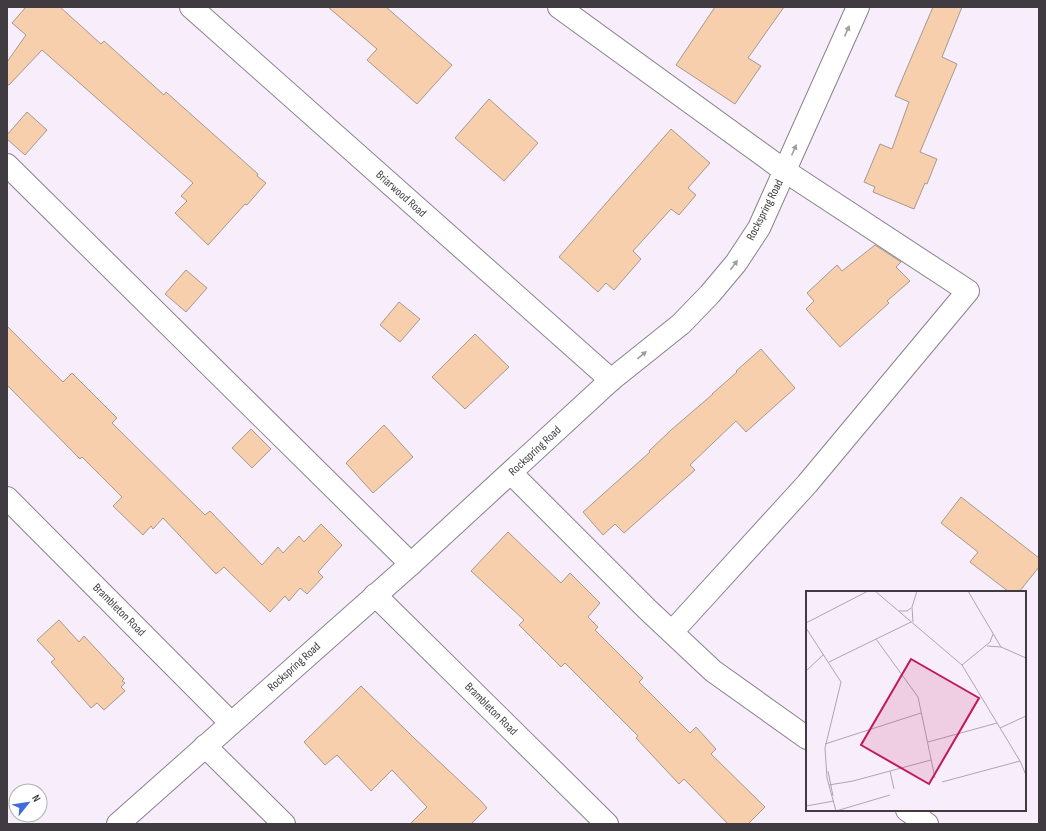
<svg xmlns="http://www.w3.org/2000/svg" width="1046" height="831" viewBox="0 0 1046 831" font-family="'Sofia Sans Condensed',sans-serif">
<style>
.building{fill:#f8cfac;stroke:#a5998e}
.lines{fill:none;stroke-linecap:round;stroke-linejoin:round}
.minor-casing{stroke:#8a818d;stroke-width:24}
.minor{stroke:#fff;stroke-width:22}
.oneway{fill:#9f9da0}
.labels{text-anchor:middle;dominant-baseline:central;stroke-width:4;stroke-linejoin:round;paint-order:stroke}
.street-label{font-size:12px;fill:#3f3b40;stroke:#fff}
.inset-road{fill:none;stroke:#ada6b0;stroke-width:1}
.view{fill:#c2185b;fill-opacity:0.15;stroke:#c2185b;stroke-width:2}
.inset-edge{fill:none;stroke:#3f3b40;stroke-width:2}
</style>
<rect width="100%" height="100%" fill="#f7edfb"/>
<g class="building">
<polygon points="26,7 60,7 101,44 104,41 164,95 166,92 258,174 257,176 266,183 247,205 245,204 208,245 175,213 187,201 181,196 193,183 42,50 9,85 7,84 7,62 26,35 12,23"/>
<polygon points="328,7 386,7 452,65 417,104 367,60 377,49"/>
<polygon points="715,7 784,7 748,58 761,66 735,104 676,65"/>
<polygon points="933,7 962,7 942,57 957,64 920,152 937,159 927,184 925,183 914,209 873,192 875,187 864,182 880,144 892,149 909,102 895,96"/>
<polygon points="489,99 538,143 504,181 455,138"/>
<polygon points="27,112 47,130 25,155 7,139 7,135"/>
<polygon points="671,129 710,163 688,188 696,195 679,215 671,209 633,251 641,259 614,290 606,283 598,292 559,257"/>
<polygon points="875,245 901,262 896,267 910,281 887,301 889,303 840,347 806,309 814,301 807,293 837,265 842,271"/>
<polygon points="186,270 207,288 186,312 165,294"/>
<polygon points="399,302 420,319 400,342 380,325"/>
<polygon points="7,326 63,382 72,373 117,418 112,423 205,515 210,511 262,565 278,547 283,553 299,536 304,542 321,524 342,545 318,572 323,577 307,594 300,588 289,601 285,596 270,612 224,567 216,574 163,518 153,529 151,526 143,535 113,506 122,497 82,457 80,459 7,385"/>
<polygon points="475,334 509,367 465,409 432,377"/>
<polygon points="761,349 795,388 746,432 736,421 690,465 695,470 624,533 615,524 603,535 583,512 650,452 649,451 671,430 713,394 712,394 737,372 736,371"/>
<polygon points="384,425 413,457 373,493 346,463"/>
<polygon points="251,429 271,449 252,468 232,448"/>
<polygon points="961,497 1039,558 1039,567 1019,592 1009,592 970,562 978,552 941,523"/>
<polygon points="508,532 561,583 570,573 600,603 588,617 598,627 595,630 643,678 639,682 690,733 696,727 716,749 711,754 765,807 748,824 728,824 684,779 679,784 636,738 638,736 565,663 561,667 519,625 524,620 471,571"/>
<polygon points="59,620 79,642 84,636 124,679 122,681 125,683 121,687 125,691 104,710 97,703 91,708 51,662 55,659 37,640"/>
<polygon points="361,686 413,737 481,801 487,808 471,824 410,824 427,807 392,770 371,791 337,755 325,765 304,742"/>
</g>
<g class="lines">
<defs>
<g id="minor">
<polyline points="191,7 611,380"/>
<polyline points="559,7 785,171 968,291 807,484 672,632"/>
<polyline points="7,165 411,564"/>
<polyline points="511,473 647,609 713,671 807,738"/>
<polyline points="7,498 231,723"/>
<polyline points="375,595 607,824"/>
<polyline points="205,746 284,824"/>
<polyline points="907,810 927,824"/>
<polyline points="118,824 411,564 611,380 681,324 710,294 736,263 759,228 858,7"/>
</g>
</defs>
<use href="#minor" class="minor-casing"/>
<use href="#minor" class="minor"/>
</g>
<defs><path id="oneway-solid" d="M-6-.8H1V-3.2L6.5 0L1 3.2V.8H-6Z"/></defs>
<g class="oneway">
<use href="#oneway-solid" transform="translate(847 31) rotate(-66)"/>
<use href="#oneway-solid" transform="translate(794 150) rotate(-66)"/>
<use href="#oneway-solid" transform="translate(734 265) rotate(-53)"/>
<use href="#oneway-solid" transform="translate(642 355) rotate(-39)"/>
</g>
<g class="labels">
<g class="street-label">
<text transform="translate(401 194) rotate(42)">Briarwood Road</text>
<text transform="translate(765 210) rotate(-63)">Rockspring Road</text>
<text transform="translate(535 451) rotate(-43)">Rockspring Road</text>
<text transform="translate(119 610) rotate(45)">Brambleton Road</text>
<text transform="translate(294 667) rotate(-42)">Rockspring Road</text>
<text transform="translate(491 709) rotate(45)">Brambleton Road</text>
</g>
</g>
<g transform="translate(806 591)">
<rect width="220" height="220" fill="#f7edfb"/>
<path class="inset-road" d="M69 0 156 74 214 170 220 184M162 0 195 56 220 67M93 20H101L105 17M107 31 106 16 111 0M0 32 62 0M0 37 35 91 19 157 21 187 30 220 84 204M70 48 112 106 129 187M181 55 195 56M23 71 105 31M156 74 184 51 187 43M0 80 18 63M194 137 220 125M122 151 191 132M19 153 115 122M22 180 27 205M84 180 88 198M136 191 214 170M23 194 47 190 125 169M0 215 28 210"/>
<path class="view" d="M105 68 173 107 123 193 55 154Z"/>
<rect width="220" height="220" class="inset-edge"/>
</g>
<rect width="1046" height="831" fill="none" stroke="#3f3b40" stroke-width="16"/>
<g transform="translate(28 803) rotate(60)"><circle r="19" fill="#ffffff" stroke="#b2b1b3"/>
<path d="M0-3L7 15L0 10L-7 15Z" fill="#3f6bdd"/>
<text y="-6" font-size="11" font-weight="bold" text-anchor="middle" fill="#3f3b40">N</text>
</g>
</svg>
